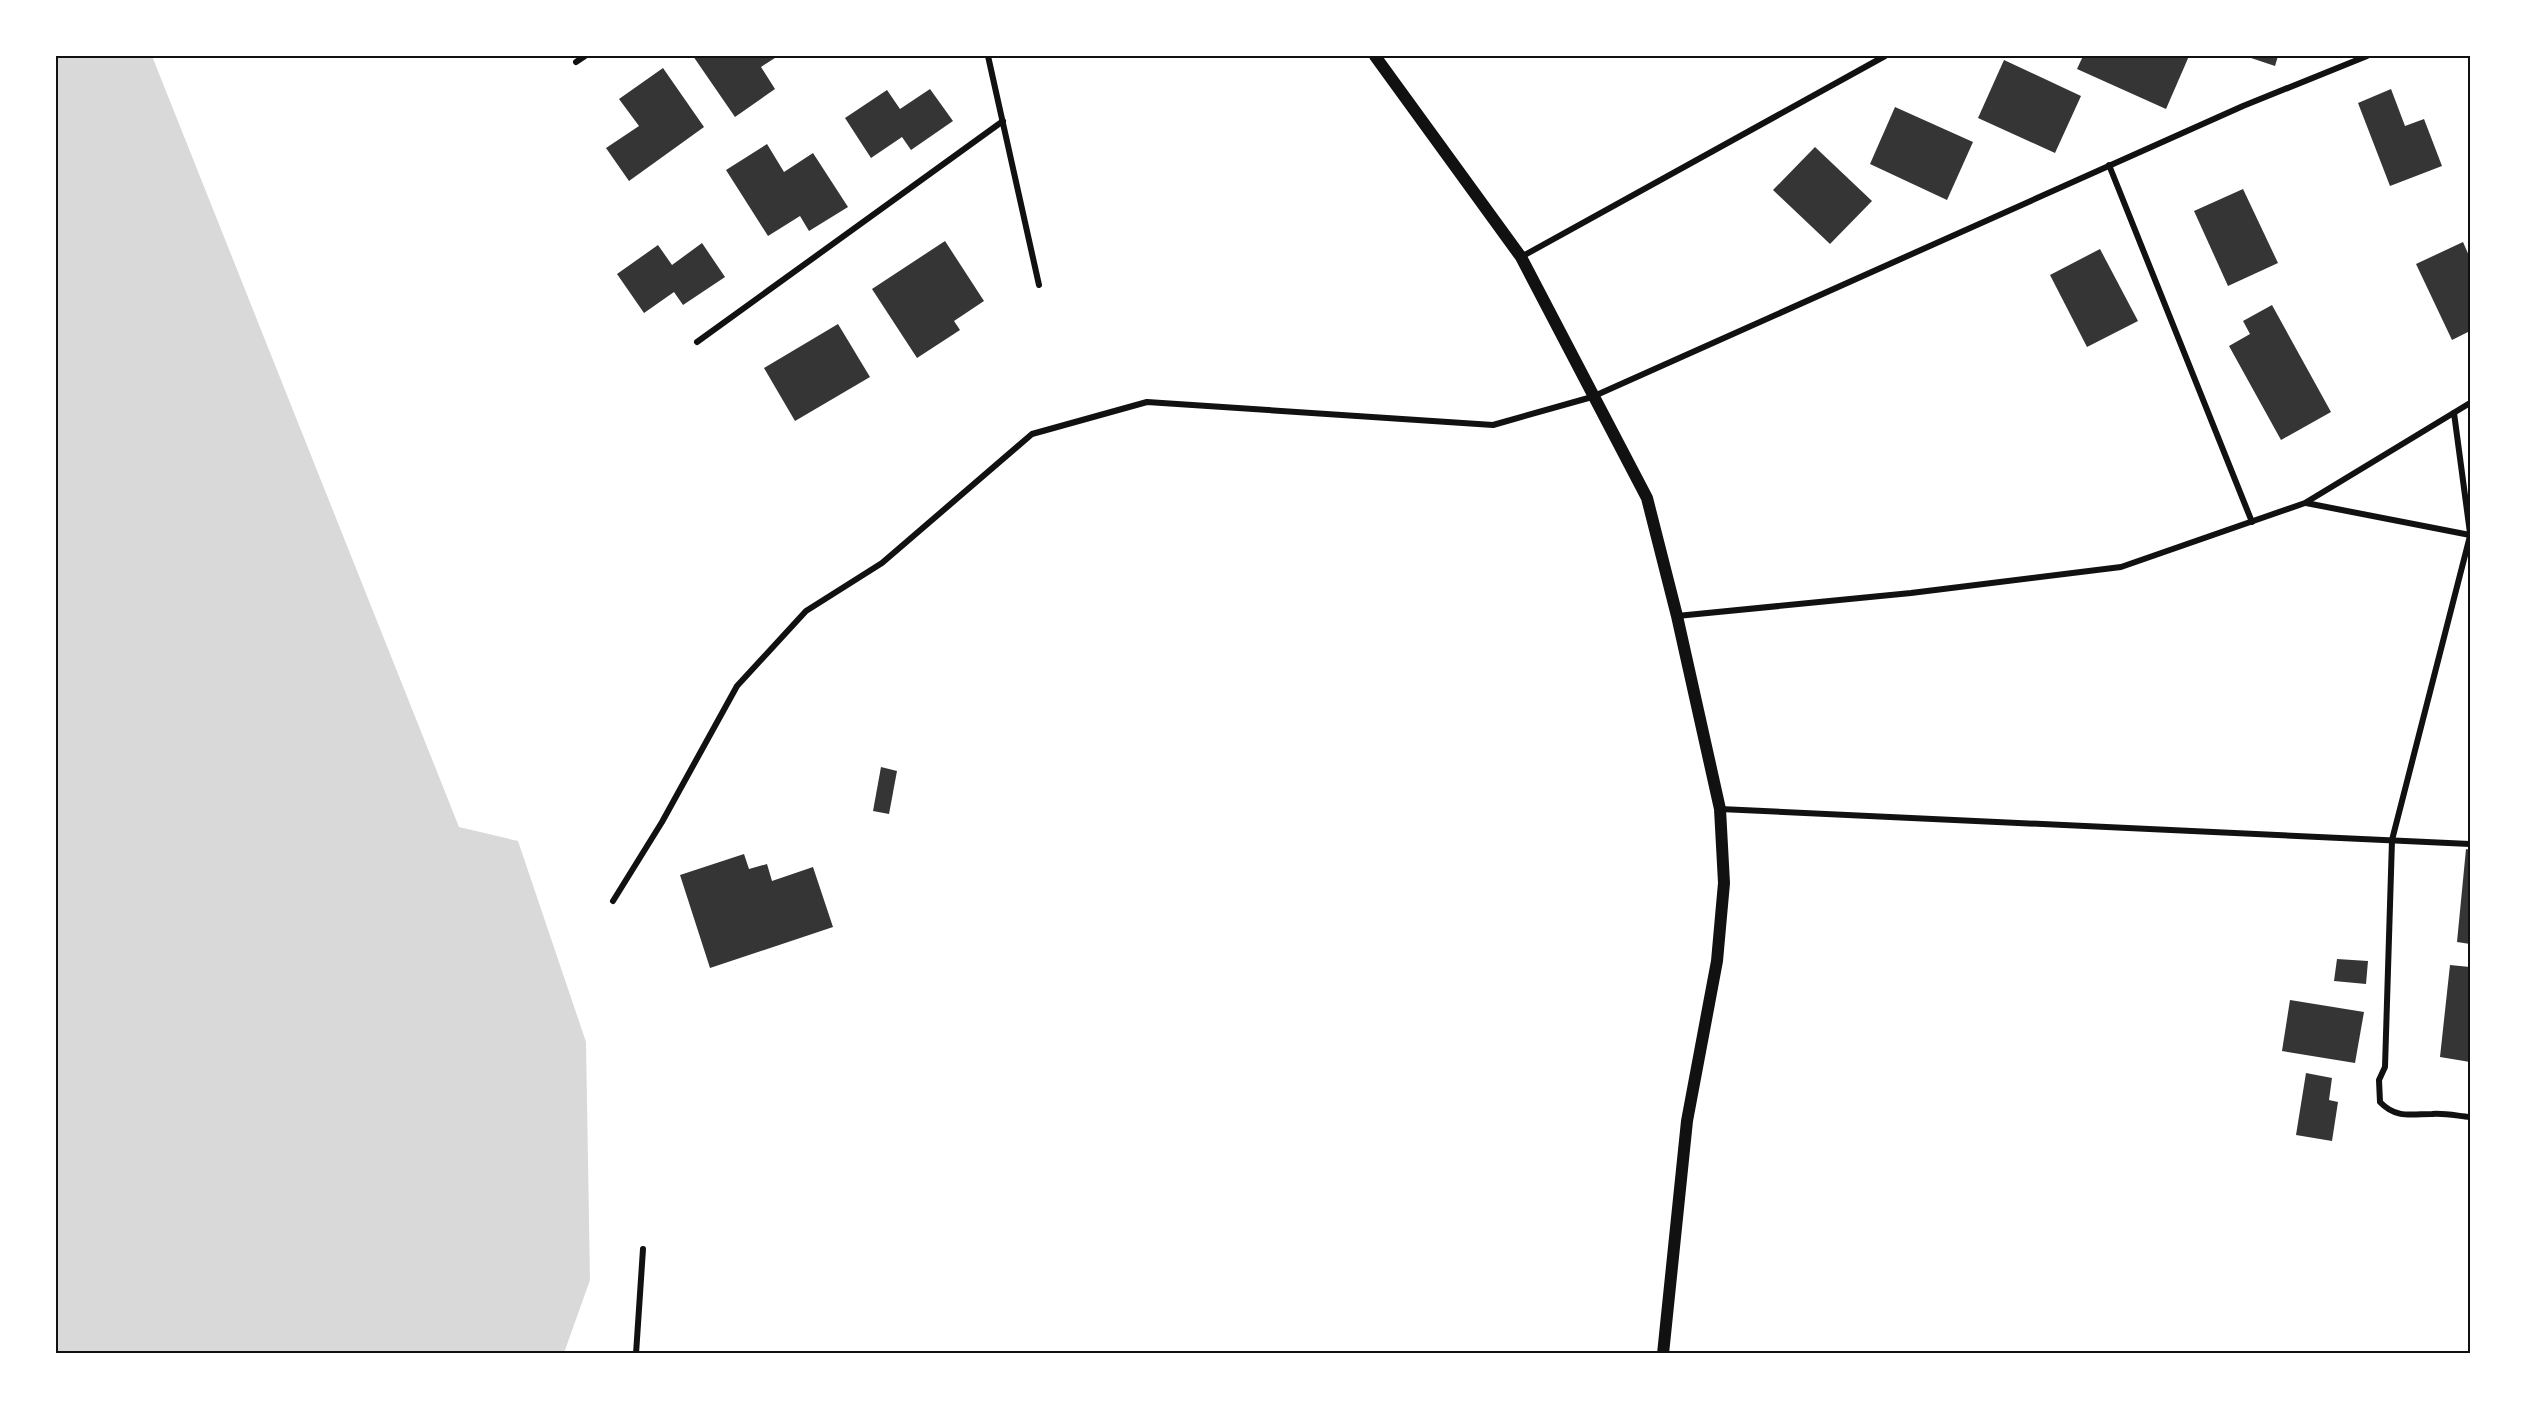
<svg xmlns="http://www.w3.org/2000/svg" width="2526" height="1409" viewBox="0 0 2526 1409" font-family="Figtree,sans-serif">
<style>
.water{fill:#d9d9d9}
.building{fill:#353535}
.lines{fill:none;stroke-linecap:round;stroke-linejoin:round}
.minor{stroke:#111;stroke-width:6}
.secondary{stroke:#111;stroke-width:12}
.neatline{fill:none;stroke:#111;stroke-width:2}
</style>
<rect width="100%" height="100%" fill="#fff"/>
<polygon class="water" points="56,56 152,56 459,827 518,841 586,1042 590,1280 564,1353 56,1353"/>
<g class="building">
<polygon points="693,56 778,56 761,67 775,89 735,117"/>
<polygon points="2083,56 2189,56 2166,109 2077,69"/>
<polygon points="2245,56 2278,56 2275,66"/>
<polygon points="2004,60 2081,96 2055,153 1978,118"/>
<polygon points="663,68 704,127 629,181 606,148 639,126 619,99"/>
<polygon points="930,89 953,121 911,150 902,137 871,158 845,118 887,90 900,109"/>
<polygon points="2391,89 2405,126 2424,119 2442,166 2390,186 2358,103"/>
<polygon points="1895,107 1973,142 1947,200 1870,164"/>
<polygon points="767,144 784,172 813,153 848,207 809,231 800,216 768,236 726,170"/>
<polygon points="1815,147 1872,201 1830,244 1773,190"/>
<polygon points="2243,189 2278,263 2228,286 2194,211"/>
<polygon points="945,241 984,301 954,321 960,330 917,358 872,289"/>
<polygon points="2463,242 2470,258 2470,331 2452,340 2416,264"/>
<polygon points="702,243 725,277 683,305 674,292 644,313 617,274 658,245 672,265"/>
<polygon points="2100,249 2138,321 2087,347 2050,275"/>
<polygon points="2272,305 2331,412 2281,440 2229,346 2250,334 2243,321"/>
<polygon points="838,324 870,377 795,421 764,368"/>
<polygon points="881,767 897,771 889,814 873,811"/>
<polygon points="2466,849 2470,850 2470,944 2457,942"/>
<polygon points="744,854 749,869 767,864 772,881 813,867 833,927 710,968 680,875"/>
<polygon points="2337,959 2368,961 2366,984 2334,981"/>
<polygon points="2450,965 2470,967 2470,1062 2440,1057"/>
<polygon points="2290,1000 2364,1012 2355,1063 2282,1051"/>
<polygon points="2306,1073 2332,1078 2329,1100 2338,1102 2332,1141 2296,1135"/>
</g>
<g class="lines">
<g class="minor">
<polyline points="988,56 1039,285"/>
<polyline points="576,62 585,56"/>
<polyline points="2109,165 2252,522"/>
<polyline points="1521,257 1885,56"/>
<polyline points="697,342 1003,121"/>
<polyline points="2454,413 2470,533"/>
<polyline points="2306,503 2470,535"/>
<path d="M2470 536 2392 840 2385 1067 2379 1080 2380 1102C2396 1119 2412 1114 2432 1114 2445 1113 2458 1116 2470 1117"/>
<polyline points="1677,616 1911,593 2121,567 2305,503 2470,403"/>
<polyline points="1720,809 2470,844"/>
<polyline points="613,901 662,822 737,686 806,611 882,563 1032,434 1147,402 1493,425 1592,397 2243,106 2367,56"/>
<polyline points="636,1354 643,1249"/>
</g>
<polyline class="secondary" points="1375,56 1521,257 1647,498 1677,616 1720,809 1724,883 1717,961 1687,1121 1663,1354"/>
</g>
<rect width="2526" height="1409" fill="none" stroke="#ffffff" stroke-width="114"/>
<rect x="57" y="57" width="2412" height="1295" class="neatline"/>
</svg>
